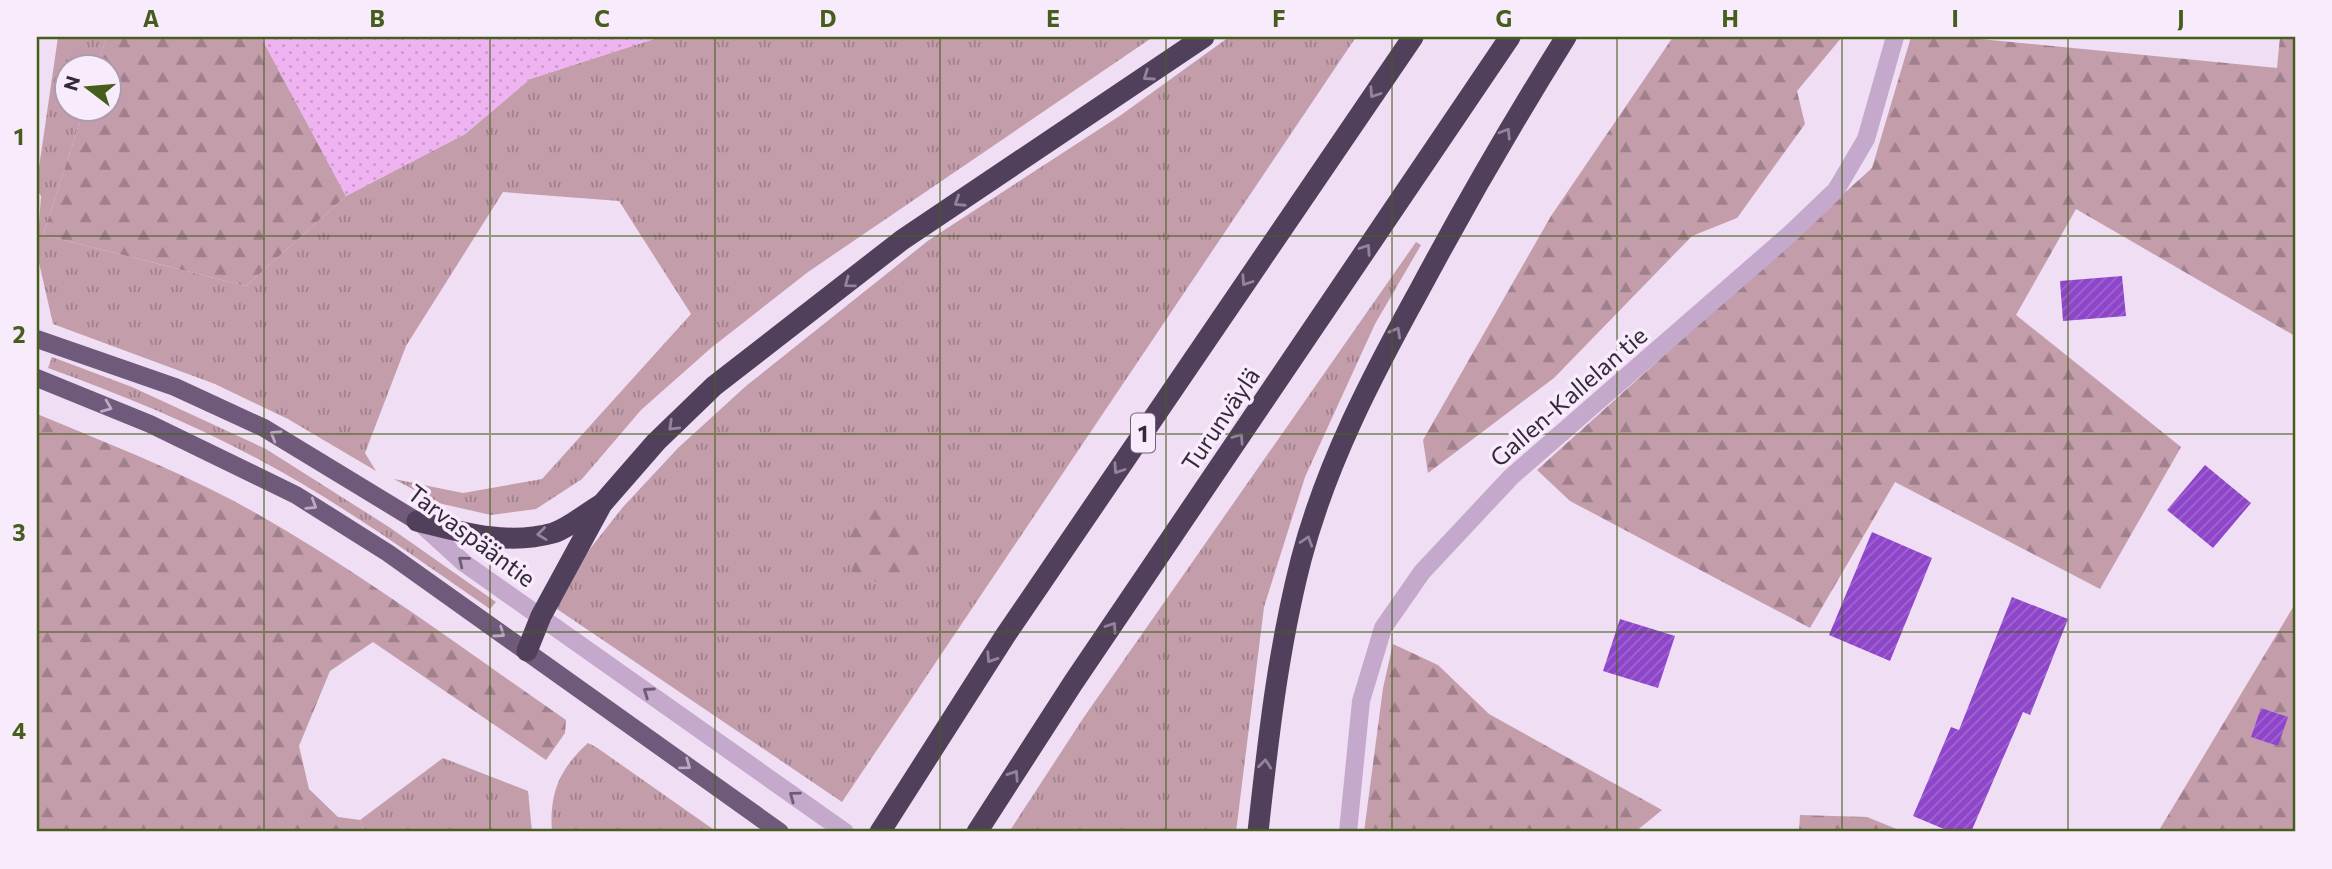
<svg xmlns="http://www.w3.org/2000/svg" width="2332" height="869" viewBox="0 0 2332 869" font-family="Commissioner,sans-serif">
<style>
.grass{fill:url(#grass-tufts)}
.forest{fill:url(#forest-firs)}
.sand{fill:url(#sand-dots)}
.building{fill:url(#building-hatch)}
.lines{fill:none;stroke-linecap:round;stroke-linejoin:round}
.minor{stroke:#c4a9cd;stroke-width:18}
.major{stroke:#705a7c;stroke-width:18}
.highway{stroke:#50405b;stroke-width:21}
.oneway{stroke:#93849b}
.oneway2{stroke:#bbaac2}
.oneway3{stroke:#6d5c75}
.grid{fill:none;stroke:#465d1c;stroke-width:2;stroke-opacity:0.55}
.labels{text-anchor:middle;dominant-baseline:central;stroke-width:7;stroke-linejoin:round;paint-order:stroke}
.shield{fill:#f8ebfb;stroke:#6e6374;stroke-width:2}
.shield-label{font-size:23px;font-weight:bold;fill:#33293a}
.street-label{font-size:24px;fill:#33293a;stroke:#f8ebfb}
.neatline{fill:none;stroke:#465d1c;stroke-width:2.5}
.grid-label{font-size:23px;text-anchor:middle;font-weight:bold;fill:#465d1c}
</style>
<defs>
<pattern id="grass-tufts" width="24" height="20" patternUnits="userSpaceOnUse" patternTransform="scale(1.75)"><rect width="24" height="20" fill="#c49dab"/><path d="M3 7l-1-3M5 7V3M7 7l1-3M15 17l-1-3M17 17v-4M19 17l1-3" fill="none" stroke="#a0808c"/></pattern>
<pattern id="forest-firs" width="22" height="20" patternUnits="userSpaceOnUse" patternTransform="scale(1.75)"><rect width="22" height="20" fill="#c49dab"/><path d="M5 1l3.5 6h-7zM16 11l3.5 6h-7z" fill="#a0808c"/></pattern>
<pattern id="sand-dots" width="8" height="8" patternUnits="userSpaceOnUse" patternTransform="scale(1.75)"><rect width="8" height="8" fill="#eeb3f0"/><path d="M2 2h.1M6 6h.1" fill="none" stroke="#cd9acf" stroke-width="1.8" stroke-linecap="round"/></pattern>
<pattern id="building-hatch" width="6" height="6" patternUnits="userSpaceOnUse" patternTransform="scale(1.75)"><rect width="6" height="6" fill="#8e44cb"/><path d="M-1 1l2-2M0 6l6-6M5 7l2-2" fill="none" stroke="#9e69c9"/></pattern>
</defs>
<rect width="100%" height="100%" fill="#f0def4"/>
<g class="grass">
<polygon points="58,37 107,37 97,66 66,66 66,108 84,109 43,235 246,286 346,196 465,134 530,79 660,37 1153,37 808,272 711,348 641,410 582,479 536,509 491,515 438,503 394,479 463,493 542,479 691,314 619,201 503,192 406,346 365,453 376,471 288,419 215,384 53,324 37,254 41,196 37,190 37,181"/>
<polygon points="1229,37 1356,37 842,802 557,609 558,599 589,550 623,507 678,448 746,386 929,240 1121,115"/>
<polygon points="1416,242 1421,245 1375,324 1305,477 1264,607 1236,832 1009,832 1084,717"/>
<path d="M52 357 132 387 266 449 389 527 496 602 490 609C415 557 339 502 258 459 191 423 120 394 48 368Z"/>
<path d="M588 743 596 747 717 832H552C549 794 559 769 588 743Z"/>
<polygon points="443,758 528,791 532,832 365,832 360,820"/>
</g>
<g class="forest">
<polygon points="107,37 261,37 346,196 246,286 43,235 84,109 108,108 108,66 97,66"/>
<polygon points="1673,37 1842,37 1797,91 1805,124 1737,218 1692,236 1554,378 1428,473 1423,440 1551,216"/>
<polygon points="1911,37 1960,37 2277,68 2280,37 2295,37 2295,336 2076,209 2016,315 2181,447 2100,589 1895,482 1810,628 1570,501 1537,470 1872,168"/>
<path d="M37 414C102 441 169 467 232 500 349 563 457 645 566 720L565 733 546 760 373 642 330 671 299 746 309 789 338 817 360 820 365 832H37Z"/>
<path d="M884 501 904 509 909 527 930 538 915 560 884 585 853 572C845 529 848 525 884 501Z"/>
<polygon points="2295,604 2295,832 2158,832"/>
<polygon points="1393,644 1438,665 1489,714 1662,810 1635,832 1364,832 1383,688"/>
<polygon points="1800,815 1867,817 1904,832 1799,832"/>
</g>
<polygon class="sand" points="261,37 660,37 530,79 465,134 346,196"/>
<g class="building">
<polygon points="2122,276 2126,316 2063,321 2060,281"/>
<polygon points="2205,465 2251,503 2213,548 2167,510"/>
<polygon points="1872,532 1932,558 1890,661 1829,635"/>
<polygon points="2012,597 2068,619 2030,715 2023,712 1971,832 1951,832 1913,816 1951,727 1959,730"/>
<polygon points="1620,619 1675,636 1658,688 1603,671"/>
<polygon points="2261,708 2288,717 2278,746 2251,737"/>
</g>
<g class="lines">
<g class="minor">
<polyline points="418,521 464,563 845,832"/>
<polyline points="1348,832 1361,701 1383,628 1422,572 1511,477 1790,234 1836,190 1866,139 1895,37"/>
</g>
<g class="major">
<polyline points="37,339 175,387 264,428 417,521"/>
<polyline points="37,378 150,424 296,495 388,553 780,832"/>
</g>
<g class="highway">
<path d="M417 521C461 532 507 546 553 533 569 528 586 513 600 505"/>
<polyline points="527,651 541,616 602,504 656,442 714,386 902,240 1204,37"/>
<polyline points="880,832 1005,636 1413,37"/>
<polyline points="977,832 1073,683 1510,37"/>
<path d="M1258 832C1268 740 1278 650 1301 560 1326 464 1372 376 1420 289 1466 203 1514 120 1566 37"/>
</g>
</g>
<defs><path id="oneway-chevron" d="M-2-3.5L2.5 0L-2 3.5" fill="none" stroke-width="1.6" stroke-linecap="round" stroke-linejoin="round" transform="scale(1.75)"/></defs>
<g class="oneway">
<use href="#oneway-chevron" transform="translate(1148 76) rotate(145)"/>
<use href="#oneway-chevron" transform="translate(1374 93) rotate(124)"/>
<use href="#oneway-chevron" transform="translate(1506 133) rotate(-58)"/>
<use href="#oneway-chevron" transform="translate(959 202) rotate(147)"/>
<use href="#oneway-chevron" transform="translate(1366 249) rotate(-56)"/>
<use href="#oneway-chevron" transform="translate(1246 281) rotate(124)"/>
<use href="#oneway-chevron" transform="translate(849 283) rotate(143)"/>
<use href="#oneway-chevron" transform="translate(1396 332) rotate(-61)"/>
<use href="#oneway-chevron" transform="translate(673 426) rotate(136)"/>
<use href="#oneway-chevron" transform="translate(1239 438) rotate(-56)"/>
<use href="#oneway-chevron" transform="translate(1118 469) rotate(124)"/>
<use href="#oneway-chevron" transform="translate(542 534) rotate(173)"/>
<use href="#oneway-chevron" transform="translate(1307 541) rotate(-72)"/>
<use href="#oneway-chevron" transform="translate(1112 627) rotate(-56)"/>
<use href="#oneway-chevron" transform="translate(991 658) rotate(123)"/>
<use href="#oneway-chevron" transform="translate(1265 764) rotate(-84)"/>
<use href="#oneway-chevron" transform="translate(1014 775) rotate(-57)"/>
</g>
<g class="oneway2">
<use href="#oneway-chevron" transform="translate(107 407) rotate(22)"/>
<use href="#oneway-chevron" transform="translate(275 435) rotate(-149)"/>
<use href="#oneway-chevron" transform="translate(312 505) rotate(32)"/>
<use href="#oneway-chevron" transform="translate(500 633) rotate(35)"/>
<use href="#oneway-chevron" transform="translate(686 765) rotate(36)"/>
</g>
<g class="oneway3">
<use href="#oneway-chevron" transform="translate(463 561) rotate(-141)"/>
<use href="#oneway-chevron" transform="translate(648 692) rotate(-145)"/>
<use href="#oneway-chevron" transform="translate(794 796) rotate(-144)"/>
</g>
<path class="grid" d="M264 37V832M490 37V832M715 37V832M940 37V832M1166 37V832M1392 37V832M1617 37V832M1842 37V832M2068 37V832M37 236H2295M37 434H2295M37 632H2295"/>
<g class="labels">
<rect class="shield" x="1131" y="413.5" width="24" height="39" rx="5"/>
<g class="shield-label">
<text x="1143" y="433">1</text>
</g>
<g class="street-label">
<text transform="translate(1568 396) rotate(-41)">Gallen-Kallelan tie</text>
<text transform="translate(1220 419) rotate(-56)">Turunväylä</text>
<text transform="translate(472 535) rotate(37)">Tarvaspääntie</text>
</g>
</g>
<rect width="2332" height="869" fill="none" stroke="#f8ebfb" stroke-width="77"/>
<g transform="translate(88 88) rotate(286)"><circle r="33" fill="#f8ebfb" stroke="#a99dae" stroke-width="2"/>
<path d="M0-5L12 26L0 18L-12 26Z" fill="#465d1c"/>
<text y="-10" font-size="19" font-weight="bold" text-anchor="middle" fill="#33293a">N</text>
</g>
<rect x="38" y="38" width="2256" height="792" class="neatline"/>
<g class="grid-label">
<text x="151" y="27">A</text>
<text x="377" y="27">B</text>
<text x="602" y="27">C</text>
<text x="828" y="27">D</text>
<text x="1053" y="27">E</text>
<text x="1279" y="27">F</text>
<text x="1504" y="27">G</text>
<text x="1730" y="27">H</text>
<text x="1955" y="27">I</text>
<text x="2181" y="27">J</text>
<text x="19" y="145">1</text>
<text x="19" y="343">2</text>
<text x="19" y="541">3</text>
<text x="19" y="739">4</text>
</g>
</svg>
